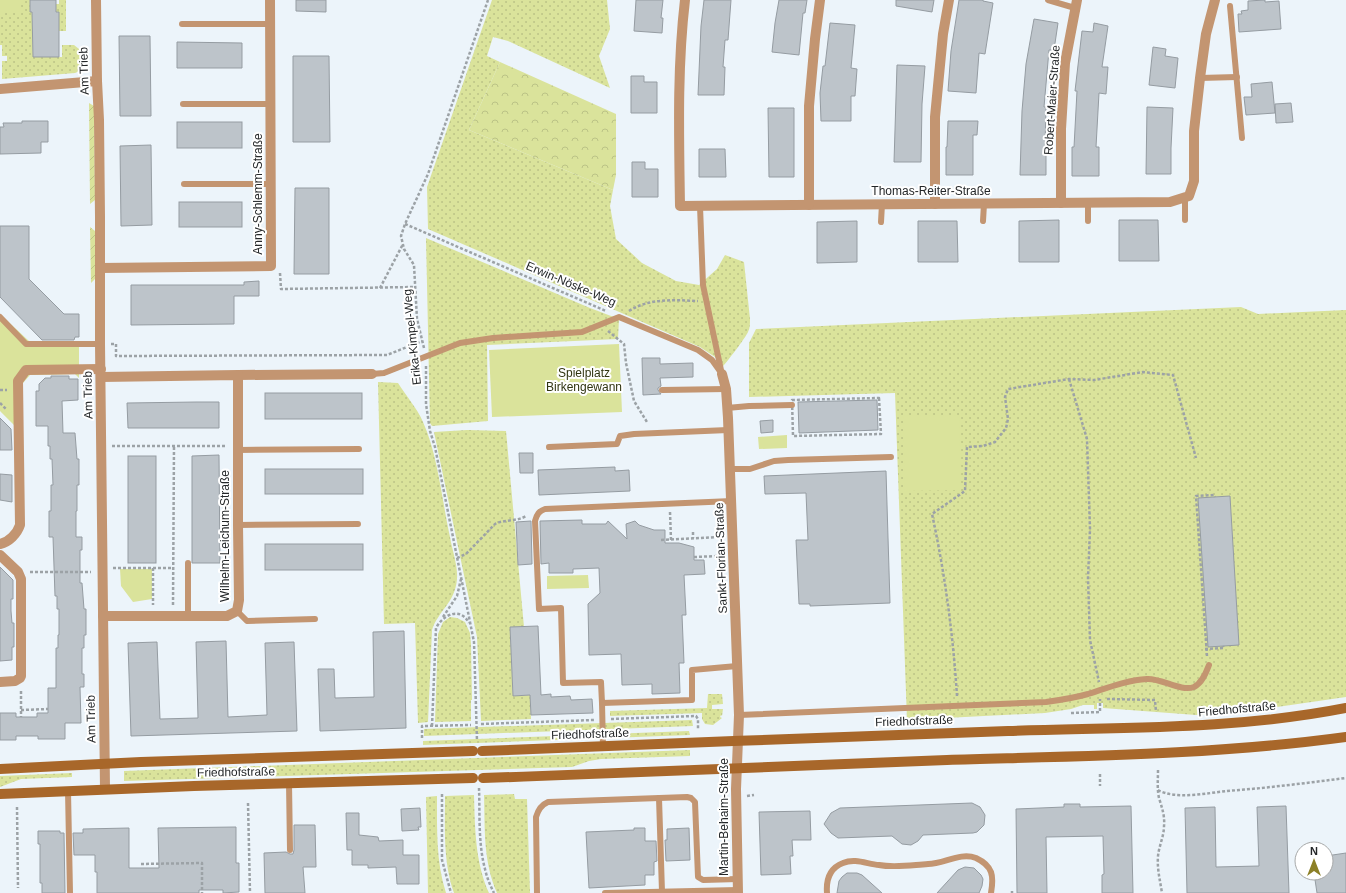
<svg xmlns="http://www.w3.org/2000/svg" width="1346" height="893" viewBox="0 0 1346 893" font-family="Arial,sans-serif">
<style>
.grass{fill:url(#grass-dots)}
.forest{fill:url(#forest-crowns)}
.park{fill:#dae39b}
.garden{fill:url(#garden-furrows)}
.building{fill:#bdc4ca;stroke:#959ca2}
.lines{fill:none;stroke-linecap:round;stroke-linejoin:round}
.path{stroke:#9ca2a6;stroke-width:2.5;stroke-dasharray:3 2;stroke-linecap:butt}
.service{stroke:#c39571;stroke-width:6}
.minor{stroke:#c39571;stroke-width:10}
.secondary{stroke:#a8672a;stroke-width:10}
.labels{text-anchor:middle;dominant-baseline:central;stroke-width:4;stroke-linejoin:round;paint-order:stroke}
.street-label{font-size:12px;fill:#242729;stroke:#fff}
.park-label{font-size:12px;fill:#313512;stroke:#fff}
</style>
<defs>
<pattern id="grass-dots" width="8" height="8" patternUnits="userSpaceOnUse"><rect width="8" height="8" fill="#dae39b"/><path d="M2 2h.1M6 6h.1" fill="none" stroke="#bbc386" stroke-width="1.8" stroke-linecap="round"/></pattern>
<pattern id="forest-crowns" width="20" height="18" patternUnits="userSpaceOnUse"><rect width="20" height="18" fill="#dae39b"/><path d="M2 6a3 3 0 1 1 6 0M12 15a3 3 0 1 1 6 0" fill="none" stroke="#bbc386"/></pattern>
<pattern id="garden-furrows" width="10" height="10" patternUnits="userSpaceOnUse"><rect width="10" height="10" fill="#dae39b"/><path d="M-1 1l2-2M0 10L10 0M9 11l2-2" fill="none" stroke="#bbc386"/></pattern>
</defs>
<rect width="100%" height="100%" fill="#ecf4fa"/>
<g class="grass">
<path d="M10 0H30V12H32L33 57H62V45H74L84 53C84 63 86 69 75 73L2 79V61H7V56H2V45H0V2Z"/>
<polygon points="59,0 66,0 66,31 59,31 59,12 56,12 56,4 59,4"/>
<path d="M492 0H607L610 29 599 56 610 88 508 41 493 37 487 56 500 62 469 130 613 190 610 206 616 239 642 263 676 281 699 285 717 269 725 255 744 262 750 319C750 324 750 328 748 332 746 337 725 365 722 367L715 357 700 347 428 229 427 187Z"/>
<polygon points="426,238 590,308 619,319 618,339 487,345 488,421 432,426 430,423"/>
<polygon points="1241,307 1258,314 1346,310 1346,697 1257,710 1196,715 1103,708 1103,703 1097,703 1097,709 1094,709 1094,705 1083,705 1071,709 1045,713 907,720 895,393 749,397 749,343 756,329"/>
<path d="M378 382 398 383C406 396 417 408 423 422 438 455 442 501 450 537 452 550 458 565 457 579 455 603 438 611 432 630L428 722 418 723 415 623 384 624Z"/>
<polygon points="467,430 506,431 524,627 510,628 513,696 530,695 531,719 481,721 477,637 434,432"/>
<polygon points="450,617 457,618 465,622 470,633 471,644 472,700 471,700 471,721 435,722 438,634 443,622"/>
<polygon points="708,694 722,694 723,704 712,705 712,709 723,709 722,716 721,715 720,717 722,718 713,725 705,724 702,719 702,713 610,716 610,711 707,708"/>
<polygon points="692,720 693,726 424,736 424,729"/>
<polygon points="689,731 690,735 423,745 423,741"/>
<polygon points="690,750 690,756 601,759 589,761 572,767 124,781 124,771"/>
<polygon points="72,773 72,777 21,779 0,787 0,776"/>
<path d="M514 794 515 799H527L530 893H497C483 861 485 829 484 795Z"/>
<path d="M474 795C475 828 475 862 489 893H454C443 862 445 829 445 796Z"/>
<path d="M437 796C437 829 436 862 446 893H428L426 797Z"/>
</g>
<polygon class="forest" points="500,62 616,114 616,175 613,190 469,130"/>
<g class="park">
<rect x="0" y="0" width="19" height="13"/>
<polygon points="0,314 30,342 79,342 79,378 75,374 30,375 23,383 15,426 0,411"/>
<polygon points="619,344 622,412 492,417 489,350"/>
<polygon points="959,415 961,490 905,491 903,416"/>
<polygon points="787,435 787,448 759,449 758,437"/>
<polygon points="120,569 152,569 152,599 133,602 121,586"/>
<polygon points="588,575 589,588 547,589 547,576"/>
</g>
<g class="garden">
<polygon points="89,103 94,106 95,200 90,204"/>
<polygon points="90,227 95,231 95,279 91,283"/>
</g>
<g class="building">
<polygon points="30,0 56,0 56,12 59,12 59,57 33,57 32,12 30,12"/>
<polygon points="296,0 326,0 326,12 296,11"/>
<polygon points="636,0 663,0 661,18 663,18 662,33 634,31"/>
<polygon points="704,0 731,0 728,40 725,40 723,67 725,67 724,95 698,95 701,26"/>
<polygon points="779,0 807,0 805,13 803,13 799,55 772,52 775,23"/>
<polygon points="896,0 934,0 932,12 896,6"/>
<polygon points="959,0 983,0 983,1 993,3 985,54 979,53 976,93 948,91 951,51"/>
<polygon points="1265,0 1265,2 1279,1 1281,29 1239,32 1238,14 1242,14 1241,11 1248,10 1248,1"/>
<polygon points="1034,19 1058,23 1054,50 1049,50 1044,107 1046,107 1045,149 1046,149 1046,175 1020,175 1022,111 1026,64"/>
<polygon points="830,23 855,25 851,68 857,69 855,96 851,96 851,121 821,121 820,93 823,66 825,66"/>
<polygon points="1094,23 1108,26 1102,67 1108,67 1106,94 1099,93 1096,147 1099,147 1099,176 1072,176 1072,147 1074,147 1077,91 1075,91 1082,31 1093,32"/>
<polygon points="119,36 150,36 151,116 120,116"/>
<polygon points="177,42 242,43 242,68 177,68"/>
<polygon points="1153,47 1166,49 1165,56 1178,58 1175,88 1149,85"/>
<polygon points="293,56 329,56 330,142 293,142"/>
<polygon points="897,65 925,66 922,104 921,162 894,162"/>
<polygon points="631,76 644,76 644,82 657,82 657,113 631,113"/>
<polygon points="1272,82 1275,113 1246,115 1244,97 1252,97 1251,84"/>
<polygon points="1291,103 1293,122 1276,123 1275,104"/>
<polygon points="1147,107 1173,108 1171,148 1171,174 1146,174"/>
<polygon points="768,108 794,108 794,177 769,177"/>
<polygon points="22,121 48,121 48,142 41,142 41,153 0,154 0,127 4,127 3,123 22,123"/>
<polygon points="948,121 978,121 977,135 973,135 973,175 946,175 946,147 947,147"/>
<rect x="177" y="122" width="65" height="26"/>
<polygon points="151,145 152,225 121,226 120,146"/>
<polygon points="699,149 725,149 726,177 699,177"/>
<polygon points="632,162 645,162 645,169 658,169 658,197 632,197"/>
<polygon points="295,188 329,188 329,274 294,274"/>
<rect x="179" y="202" width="63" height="25"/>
<polygon points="1059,220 1059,262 1019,262 1019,221"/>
<polygon points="1119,220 1158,220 1159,261 1119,261"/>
<polygon points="857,221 857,262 817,263 817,222"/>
<polygon points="918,221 957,221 958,262 918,262"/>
<polygon points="0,226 29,226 29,279 64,314 79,314 79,337 75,337 74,340 42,340 0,297"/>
<polygon points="259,281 259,296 234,296 234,324 131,325 131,285 244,285 244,282"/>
<polygon points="642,358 660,358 660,364 693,363 693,377 660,378 661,386 658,388 658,390 661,394 643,395"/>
<polygon points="51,376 69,376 69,379 78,379 78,400 62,401 63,433 75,433 77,459 79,459 79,485 77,485 77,511 76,511 76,537 82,537 82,550 80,550 80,583 82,583 84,609 86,609 86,635 84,635 84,648 82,648 82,674 84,674 84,687 80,687 81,723 65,723 65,739 38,739 38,736 16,736 16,740 0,740 0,713 16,713 16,717 37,717 37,713 48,713 48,688 56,688 56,648 58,648 58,635 59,635 59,609 57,609 57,596 55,596 53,537 49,537 49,511 51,511 51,485 53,485 52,459 50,459 50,446 48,446 48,426 36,426 36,391 39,391 39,384 45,378 51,378"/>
<rect x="265" y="393" width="97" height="26"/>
<polygon points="877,400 878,430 799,433 798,402"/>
<polygon points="196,402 219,402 219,428 128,428 127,403"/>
<polygon points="0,418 11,429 12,450 0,450"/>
<polygon points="773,420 773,432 761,433 760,421"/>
<polygon points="519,453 533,453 533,473 520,473"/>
<polygon points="219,455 220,563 192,563 192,456"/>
<rect x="128" y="456" width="28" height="107"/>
<polygon points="615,467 615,471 629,470 630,491 539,495 538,470"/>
<rect x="265" y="469" width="98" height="25"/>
<polygon points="886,471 890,603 810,606 810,604 799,604 796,540 808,540 806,493 765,494 764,476"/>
<polygon points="0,474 12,475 12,502 0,500"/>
<polygon points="1230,496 1239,645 1208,647 1198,498"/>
<polygon points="582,520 582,524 606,524 608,521 627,539 626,524 635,521 639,525 654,530 665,530 665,543 679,543 694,547 694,560 704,560 705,574 684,575 686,615 682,615 684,663 679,663 680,693 652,694 652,684 622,685 621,654 589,655 588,604 600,593 599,568 573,569 573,573 549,573 549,563 541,564 540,521"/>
<polygon points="531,521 532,564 518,565 516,522"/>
<rect x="265" y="544" width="98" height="26"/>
<polygon points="0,567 13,580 13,599 11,599 11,611 12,623 14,623 14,647 12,647 12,660 0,661"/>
<polygon points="538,626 541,695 551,694 551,697 570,696 571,700 592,699 593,713 531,715 530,695 513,696 510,627"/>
<polygon points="404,631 406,728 320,731 318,669 334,669 335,698 374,697 373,632"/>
<polygon points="226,641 228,717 267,715 265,643 294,642 297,731 131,736 128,643 157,642 160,719 198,718 196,642"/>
<polygon points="972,803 980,807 985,815 984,825 977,832 973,833 923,835 918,841 911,845 902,844 892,836 838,838 831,833 824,824 831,813 840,808"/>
<polygon points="1064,804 1080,804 1080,807 1131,806 1133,893 1102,893 1102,875 1104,874 1103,836 1046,837 1047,893 1017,893 1016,809 1064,807"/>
<polygon points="1286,806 1289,893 1187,893 1185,808 1215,807 1216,867 1259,866 1257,807"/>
<polygon points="420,808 421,827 418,827 419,830 402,831 401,809"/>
<polygon points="810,811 811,840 792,840 793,856 790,856 791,874 761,875 759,812"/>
<polygon points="346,813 359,813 359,835 378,837 379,841 403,840 403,855 419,855 419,884 397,884 396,867 368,868 368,865 352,865 352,850 347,850"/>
<polygon points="294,825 315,825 316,867 303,867 305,893 265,893 264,853 286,852 290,854 293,854 294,850"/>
<polygon points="236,827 236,863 239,863 239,892 223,893 223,890 199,890 199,893 97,893 97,872 95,872 95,855 74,855 73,833 83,833 83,829 129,828 129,868 159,868 158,828"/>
<polygon points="634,828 645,828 645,841 656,841 657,861 654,862 654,875 645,875 645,885 589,888 586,832 634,830"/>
<polygon points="689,828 690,860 666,861 665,840 667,840 667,829"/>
<polygon points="38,831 60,831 60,833 64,833 65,893 42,893 42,883 40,883 40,844 38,844"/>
<polygon points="1346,853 1346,893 1317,893 1314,873 1326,873 1326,856"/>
<polygon points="965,867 974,868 981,875 983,879 982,886 979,893 937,893 958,870"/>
<polygon points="847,873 857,873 862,875 882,893 837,893 839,881 842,877"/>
</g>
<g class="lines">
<g class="path">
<polyline points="405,224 606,311"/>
<polyline points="280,273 281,289 415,287"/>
<polyline points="380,288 403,244"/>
<path d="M629 311C649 298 674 300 698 301"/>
<polyline points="608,331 624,344 626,363 634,401 647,422"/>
<polyline points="111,344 116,344 116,356 387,355 422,341"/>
<polyline points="424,348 417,319 414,265 404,249 401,236 405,224 428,174 488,0"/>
<polyline points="426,366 426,404 430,431 435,447 474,642 477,741"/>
<polyline points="1069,379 1087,439 1090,529 1088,578 1090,640 1099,682"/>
<polyline points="0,390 7,390"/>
<polygon points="879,398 881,434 793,436 792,400"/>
<polyline points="0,403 7,410"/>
<polyline points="112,446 227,446"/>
<polyline points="670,512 671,540"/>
<polyline points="693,532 693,538"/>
<polyline points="661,540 719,537"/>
<polyline points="694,557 720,556"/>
<path d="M457 558 466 554 495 524C505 519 516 522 526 516"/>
<polyline points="113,568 173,568"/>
<polyline points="153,568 153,605"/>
<polyline points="30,572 91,572"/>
<polyline points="173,605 174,446"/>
<polyline points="443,617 457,596 461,579"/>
<polyline points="1205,649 1224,648 1223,646"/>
<polyline points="1207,656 1196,496 1214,495 1215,497"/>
<polyline points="21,691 21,717"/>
<path d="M957 696C953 634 945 574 932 514L965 491 967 447 983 446 995 442 1006 428 1008 419 1005 397 1008 389 1069 379 1094 380 1143 372 1173 375 1196 458"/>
<polyline points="1107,699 1155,700 1156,712"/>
<polyline points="21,710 48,709"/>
<polyline points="1071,713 1100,712 1100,699"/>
<polyline points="611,719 696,716 698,719 698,729"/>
<polyline points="481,724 594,720"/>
<path d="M432 726 436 628C443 615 460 606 469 623"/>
<polyline points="422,738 422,726 471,725"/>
<path d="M1158 770C1158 780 1157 789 1159 798 1162 808 1165 816 1164 826 1164 836 1159 846 1158 856 1157 869 1160 880 1162 893"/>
<polyline points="1100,774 1100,786"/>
<path d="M479 788C480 814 478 843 485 869 487 878 490 885 494 893"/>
<path d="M1158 790C1176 800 1207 793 1227 791 1267 788 1307 783 1346 778"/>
<polyline points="442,794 442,860 451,893"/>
<polyline points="747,796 754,795"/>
<polyline points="248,803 250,893"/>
<polyline points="17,807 18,888"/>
<polyline points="141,864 202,863 202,893"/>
<polyline points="1012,891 1012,893"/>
</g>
<g class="service">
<polyline points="1048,0 1075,8"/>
<polyline points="1230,6 1242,138"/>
<polyline points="182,24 270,24"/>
<polyline points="1200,78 1237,77"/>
<polyline points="183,104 270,104"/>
<polyline points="184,184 270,184"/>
<polyline points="700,206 703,285 721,370"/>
<polyline points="1185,220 1185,197"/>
<polyline points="983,221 984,204"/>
<polyline points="1088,221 1088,203"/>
<polyline points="881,222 882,204"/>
<polyline points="0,317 26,344 100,344"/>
<polyline points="372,374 384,373 460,343 493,338 582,332 619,317 698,350 712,360 722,374"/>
<polyline points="662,390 726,389"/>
<polyline points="727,408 749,406 792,405"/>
<polyline points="549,447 617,444 620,436 634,434 728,430"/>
<polyline points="238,450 359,449"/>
<polyline points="730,469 750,469 774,461 788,460 891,457"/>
<path d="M732 501 545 509C539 511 537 514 535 521L539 609 561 608 563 683 601 682 602 703 692 700V670L737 666"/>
<polyline points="238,525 358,524"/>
<polyline points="188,563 188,616"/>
<polyline points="237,611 247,621 315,619"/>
<polyline points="602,703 603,747"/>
<path d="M739 715 1046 702C1060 700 1074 698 1088 694 1107 688 1127 680 1147 679 1161 678 1181 692 1194 687 1202 683 1206 673 1209 665"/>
<polyline points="289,783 290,850"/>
<polyline points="68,791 70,893"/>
<polyline points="659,798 662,892"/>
<path d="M537 893 536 817C538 810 541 805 548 802L687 797 691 798 695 802 698 877 703 880 738 879"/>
<polyline points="605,893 738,890"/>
<path d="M827 893C826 880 830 868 843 863 855 858 867 864 879 865 895 868 912 865 928 864 944 864 960 852 976 858 993 866 994 876 991 893"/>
</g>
<g class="minor">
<polyline points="96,0 97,81 99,120 100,217 100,344 105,789"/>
<path d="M685 0C677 68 679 137 680 206L1170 202 1189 196 1194 181V131L1200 78 1206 34 1215 0"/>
<polyline points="0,89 97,81"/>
<polyline points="1061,203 1061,129 1065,63 1077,0"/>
<polyline points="935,204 935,117 943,34 949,0"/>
<polyline points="809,205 809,106 815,39 820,0"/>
<polyline points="100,268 271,266 270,0"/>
<polyline points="722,374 726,389 728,418 739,715 736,789 738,893"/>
<polyline points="238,375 372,374"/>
<polyline points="101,377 238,375 238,525 239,600 237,611 227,616 103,616"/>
<path d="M0 544C9 542 17 534 20 525L18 381 26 370 101 369"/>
<polyline points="0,555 18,572 21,579 21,676 20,678 15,681 0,682"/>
</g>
<g class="secondary">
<path d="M482 751C657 744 833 737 1008 731 1121 727 1235 730 1346 708"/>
<polyline points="0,769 141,762 473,751"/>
<path d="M483 778C638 773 793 765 947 760 1080 756 1214 755 1346 737"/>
<polyline points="0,794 194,786 473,778"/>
</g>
</g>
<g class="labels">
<g class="street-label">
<text transform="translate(84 71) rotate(-92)">Am Trieb</text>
<text transform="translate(1052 100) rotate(-86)">Robert-Maier-Straße</text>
<text x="931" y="191">Thomas-Reiter-Straße</text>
<text transform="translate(258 194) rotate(-90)">Anny-Schlemm-Straße</text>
<text transform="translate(571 284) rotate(23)">Erwin-Nöske-Weg</text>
<text transform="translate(412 337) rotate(-96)">Erika-Kimpel-Weg</text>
<text transform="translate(88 395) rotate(-91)">Am Trieb</text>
<text transform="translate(225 536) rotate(-90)">Wilhelm-Leichum-Straße</text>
<text transform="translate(721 558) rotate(-92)">Sankt-Florian-Straße</text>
<text transform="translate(1237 709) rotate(-5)">Friedhofstraße</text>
<text transform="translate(91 719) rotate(-91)">Am Trieb</text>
<text transform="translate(914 721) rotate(-2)">Friedhofstraße</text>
<text transform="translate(590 734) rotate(-2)">Friedhofstraße</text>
<text transform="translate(236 772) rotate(-1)">Friedhofstraße</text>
<text transform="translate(724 817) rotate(-90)">Martin-Behaim-Straße</text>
</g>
<g class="park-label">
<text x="584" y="373">Spielplatz<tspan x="584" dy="14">Birkengewann</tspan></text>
</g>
</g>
<g transform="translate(1314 861)"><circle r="19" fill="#ffffff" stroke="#a7a9a9"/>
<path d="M0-3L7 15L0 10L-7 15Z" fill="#8c8027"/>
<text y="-6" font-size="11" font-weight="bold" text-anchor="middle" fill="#242729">N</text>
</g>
</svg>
